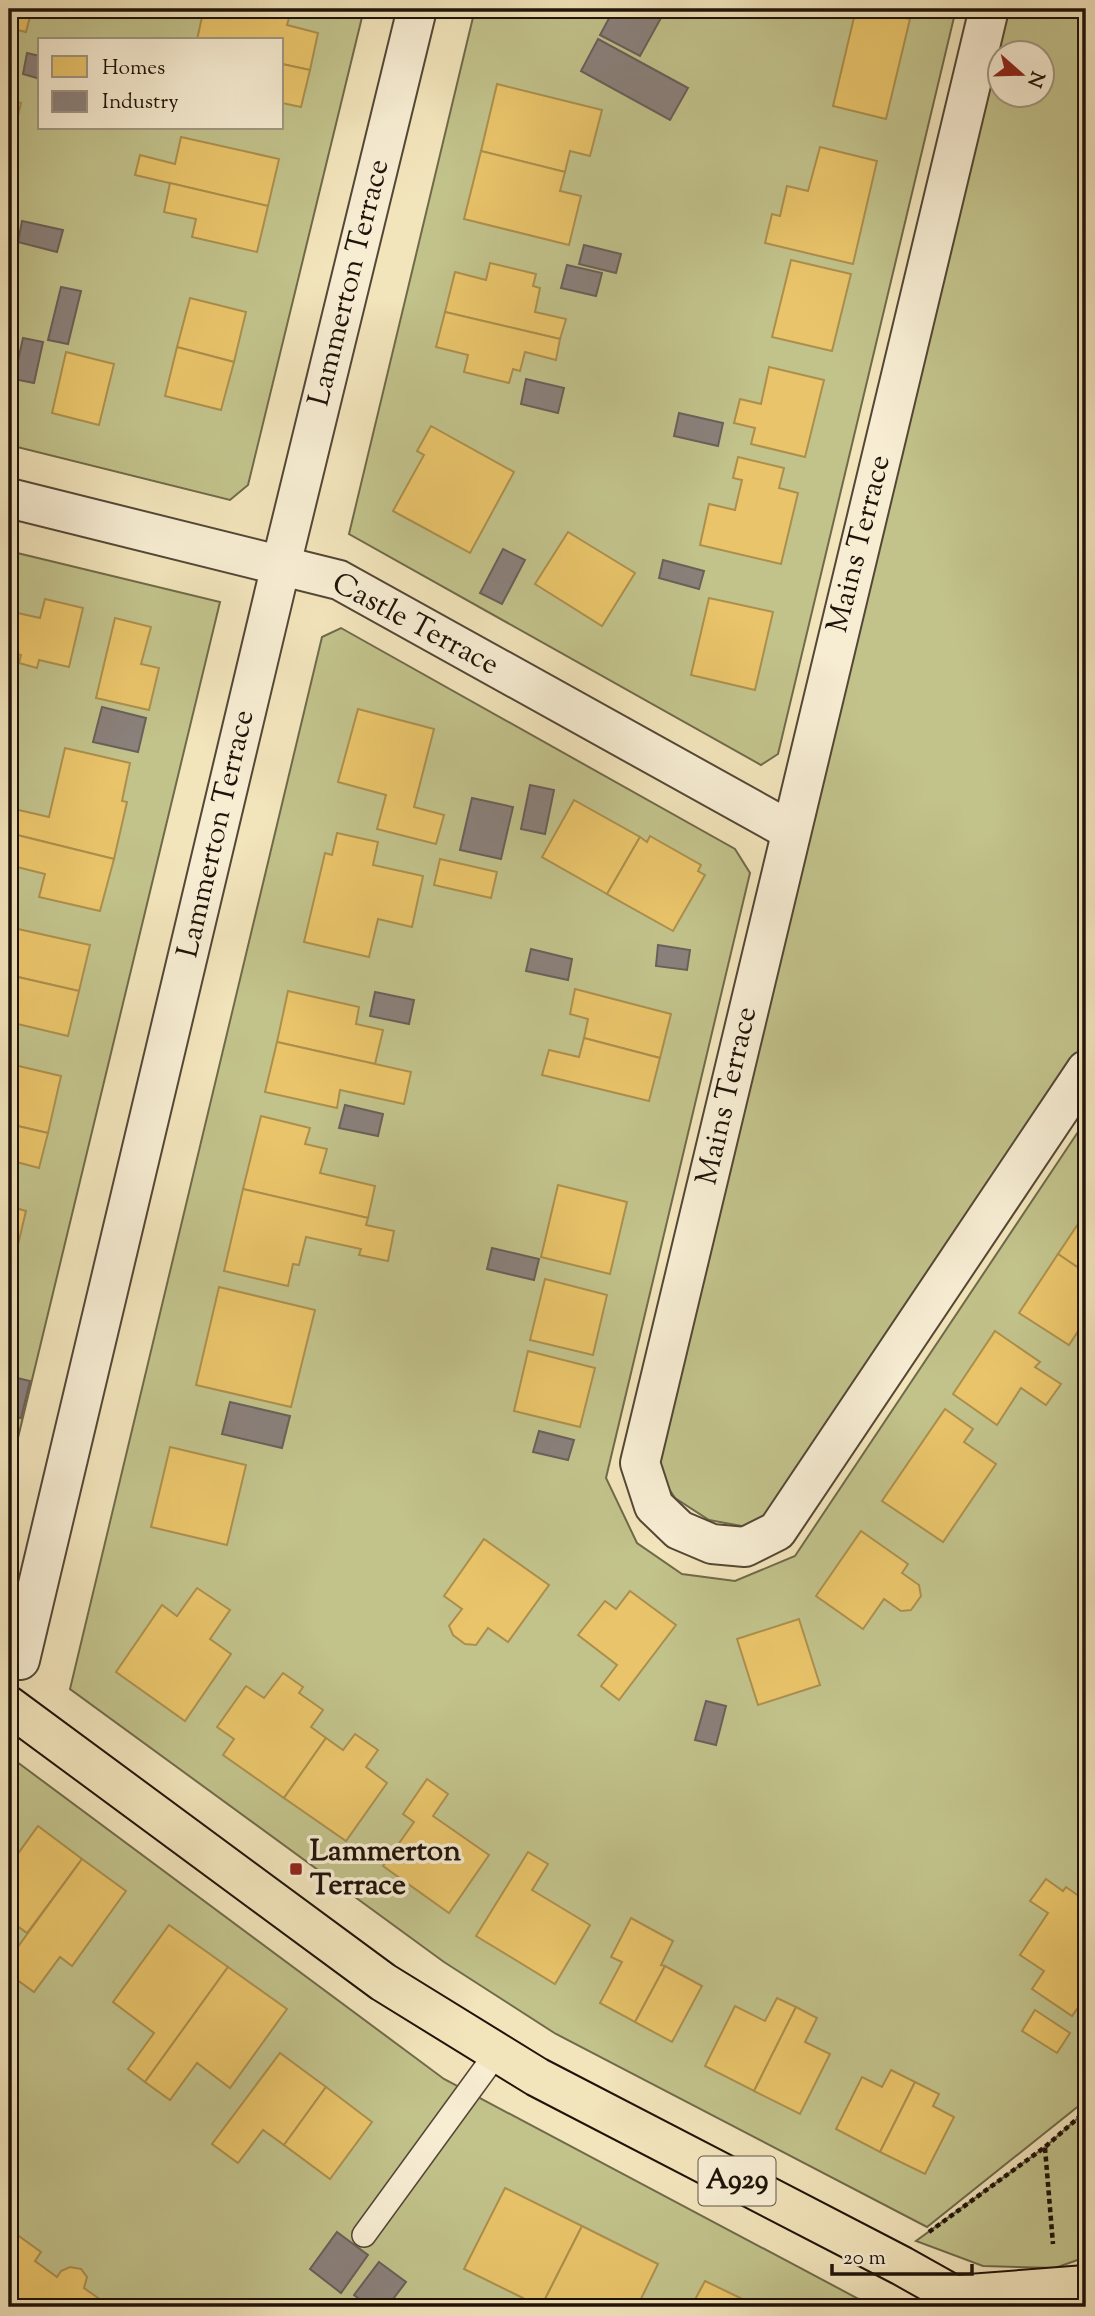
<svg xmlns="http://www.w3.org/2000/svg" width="1095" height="2316" viewBox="0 0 1095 2316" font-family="'Sorts Mill Goudy',serif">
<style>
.green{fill:#c2c28b;stroke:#706a4a;stroke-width:2;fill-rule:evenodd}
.homes{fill:#e9c46a;stroke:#ac8f4d;stroke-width:2}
.industry{fill:#8a817c;stroke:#6a605a;stroke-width:2}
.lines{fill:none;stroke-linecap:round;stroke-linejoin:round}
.service-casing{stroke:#544736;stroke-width:26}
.minor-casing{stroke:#544736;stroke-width:42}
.primary-casing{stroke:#1f1309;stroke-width:42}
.path{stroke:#1f1309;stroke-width:4.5;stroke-dasharray:5 3.5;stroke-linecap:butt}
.service{stroke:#f7edd3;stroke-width:23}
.minor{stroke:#f7edd3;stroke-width:38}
.primary{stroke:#f2e4bb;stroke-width:38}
.poi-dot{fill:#8f2418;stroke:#f7edd3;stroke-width:2.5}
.labels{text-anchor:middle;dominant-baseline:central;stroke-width:7;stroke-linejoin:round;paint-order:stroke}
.shield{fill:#f7edd3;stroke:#605446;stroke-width:2}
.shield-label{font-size:28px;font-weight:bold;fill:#1f1309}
.street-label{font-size:30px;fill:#1f1309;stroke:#f7edd3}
.poi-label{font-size:30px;font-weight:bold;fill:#1f1309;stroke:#f7edd3;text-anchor:start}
</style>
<rect width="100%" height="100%" fill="#f2e4bb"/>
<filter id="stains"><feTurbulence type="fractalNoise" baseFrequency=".00286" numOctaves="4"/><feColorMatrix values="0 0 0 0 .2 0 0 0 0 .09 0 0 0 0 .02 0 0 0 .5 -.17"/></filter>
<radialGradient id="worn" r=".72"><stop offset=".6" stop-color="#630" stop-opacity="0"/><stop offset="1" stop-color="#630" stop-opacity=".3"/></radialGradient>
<g class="green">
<path d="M9 9H364L248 485 230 500 9 445ZM40 40H282V128H40Z"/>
<polygon points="475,9 956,9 778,754 761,765 349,534"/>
<path d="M1002 9H1086V1042L774 1510 747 1527 709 1520 675 1498 654 1466ZM1000 52H1042V94H1000Z"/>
<polygon points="9,551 220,602 9,1475"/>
<polygon points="341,628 735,849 750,873 606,1478 637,1543 682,1574 735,1581 795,1556 1086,1120 1086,2100 927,2227 556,2034 444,1962 70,1689 322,637"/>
<polygon points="9,1756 444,2079 870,2305 870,2307 9,2307"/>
<polygon points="1086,2111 1086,2257 1055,2268 983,2266 916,2241 1045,2147"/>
</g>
<g class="homes">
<polygon points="9,9 32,9 26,32 9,28"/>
<polygon points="232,9 281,9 291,11 287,25 318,33 310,70 282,64 282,40 197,40 203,12 229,18"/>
<polygon points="856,9 868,9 910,19 886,119 833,106"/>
<polygon points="282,64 310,70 301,107 282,103"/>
<polygon points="497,84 602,110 590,156 570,151 565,172 481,151"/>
<polygon points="9,100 21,103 9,153"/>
<polygon points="181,137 279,159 268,206 135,175 140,155 175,164"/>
<polygon points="820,147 877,161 853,264 765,243 772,214 780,216 787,186 808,191"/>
<polygon points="481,151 565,172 560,191 581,196 569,245 464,219"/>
<polygon points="170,183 268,206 257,252 192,237 196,219 164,212"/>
<polygon points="791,260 851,274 832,351 772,337"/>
<polygon points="490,263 536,274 533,286 540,288 535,312 566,319 560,339 445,312 455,272 486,280"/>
<polygon points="190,298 246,312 234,362 177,347"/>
<polygon points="445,312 560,339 556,360 525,352 520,371 513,369 509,383 464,372 468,355 436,347"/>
<polygon points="177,347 234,362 221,410 165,396"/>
<polygon points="66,352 114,364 99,425 52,413"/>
<polygon points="769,367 824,380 805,457 751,444 755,428 734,423 740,399 761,404"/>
<polygon points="431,426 514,472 470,553 393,511 424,455 417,451"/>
<polygon points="738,457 784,468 779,488 798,493 781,564 700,545 709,504 735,510 742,480 733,478"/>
<polygon points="568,532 635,573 602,626 535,584"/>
<polygon points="709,598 773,612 755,690 691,675"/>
<polygon points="45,599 83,608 69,667 39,660 37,668 19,663 21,655 9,652 9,611 40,618"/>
<polygon points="115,618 151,627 141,664 159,668 149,710 96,698"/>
<polygon points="358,709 434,729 414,807 444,815 436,844 377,829 386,795 338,782"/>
<polygon points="65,748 130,763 122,801 127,802 114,859 9,833 10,808 49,817"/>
<polygon points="574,800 640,837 607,894 542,857"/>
<polygon points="9,833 114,859 100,911 39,897 45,874 9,865"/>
<polygon points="337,833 378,842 373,865 423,876 412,927 378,919 369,957 304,942 325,853 332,855"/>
<polygon points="650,836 701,865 698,871 705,875 673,931 607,894 640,837 647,842"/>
<polygon points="440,859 497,872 491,898 434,885"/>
<polygon points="9,927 90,945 79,991 9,975"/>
<polygon points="9,975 79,991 68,1036 9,1022"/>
<polygon points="575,989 671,1014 660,1058 584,1038 588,1019 570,1014"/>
<polygon points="288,991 359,1007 356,1024 383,1030 375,1064 277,1042"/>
<polygon points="584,1038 660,1058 649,1101 542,1075 549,1050 579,1057"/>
<polygon points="277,1042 411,1072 404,1104 340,1090 337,1108 265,1092"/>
<polygon points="9,1044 14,1045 10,1064 61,1076 48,1133 9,1124"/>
<polygon points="261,1116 310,1128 305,1144 327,1149 320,1173 375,1186 368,1218 243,1189"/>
<polygon points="9,1124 48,1133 39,1168 9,1160"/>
<polygon points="558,1185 627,1202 610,1274 541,1257"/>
<polygon points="243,1189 368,1218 366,1225 394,1231 388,1261 359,1255 361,1249 306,1237 299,1265 293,1264 288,1286 224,1271"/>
<polygon points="9,1206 26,1211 10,1278 9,1278"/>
<polygon points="1086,1212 1086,1273 1058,1254"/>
<polygon points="1058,1254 1086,1273 1086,1319 1069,1345 1019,1313"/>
<polygon points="545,1279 607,1295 593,1355 530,1340"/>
<polygon points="219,1287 315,1310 291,1407 196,1385"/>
<polygon points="995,1331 1040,1362 1035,1367 1061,1384 1046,1405 1021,1388 997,1425 953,1394"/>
<polygon points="528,1351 595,1368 580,1427 514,1411"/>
<polygon points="945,1409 973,1429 964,1442 996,1464 943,1542 882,1501"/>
<polygon points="170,1447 246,1465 227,1545 151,1527"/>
<polygon points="861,1531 908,1564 902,1573 919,1585 921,1596 911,1610 901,1611 884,1599 863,1629 816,1596"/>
<polygon points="484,1539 549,1585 508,1642 488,1628 476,1645 465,1644 453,1635 449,1626 462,1609 444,1596"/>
<polygon points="197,1588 230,1610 210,1639 231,1654 185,1721 116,1672 162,1605 177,1616"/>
<polygon points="630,1591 676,1625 619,1700 601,1686 617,1665 578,1635 605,1601 616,1609"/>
<polygon points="799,1619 820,1685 758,1705 737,1639"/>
<polygon points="283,1673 303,1687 299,1693 323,1710 311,1727 326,1738 284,1798 223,1755 234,1739 217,1727 246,1686 264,1698"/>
<polygon points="355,1734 378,1750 366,1767 387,1783 346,1841 284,1798 326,1738 343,1750"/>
<polygon points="427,1779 448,1794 433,1816 489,1855 449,1913 383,1866 414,1822 403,1814"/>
<polygon points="38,1826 82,1859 27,1933 9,1920 9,1866"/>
<polygon points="528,1852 548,1864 532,1890 590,1925 555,1984 476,1936"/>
<polygon points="82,1859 126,1891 72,1966 60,1957 34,1992 9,1974 9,1959"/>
<polygon points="1046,1879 1063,1891 1066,1887 1086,1901 1086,1996 1072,2016 1032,1989 1044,1971 1020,1955 1048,1913 1030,1901"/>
<polygon points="631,1918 673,1941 661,1965 665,1966 635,2022 600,2003 622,1962 611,1957"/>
<polygon points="169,1925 228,1967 145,2082 128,2069 154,2033 113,2002"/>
<polygon points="665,1966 702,1986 672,2042 635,2022"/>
<polygon points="228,1967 287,2009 230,2088 197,2063 170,2100 145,2082"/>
<polygon points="777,1998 796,2007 754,2091 705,2066 735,2006 765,2021"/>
<polygon points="796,2007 817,2018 805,2042 830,2054 800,2114 754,2091"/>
<polygon points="1035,2010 1070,2033 1057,2053 1022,2031"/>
<polygon points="280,2053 326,2087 284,2145 263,2130 238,2163 212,2144"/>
<polygon points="891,2070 915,2082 880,2152 836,2129 862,2077 882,2087"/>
<polygon points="915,2082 939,2094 933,2106 954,2117 925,2174 880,2152"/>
<polygon points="326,2087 372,2122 330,2179 284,2145"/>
<polygon points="505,2188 582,2226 541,2307 518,2307 523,2298 464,2269"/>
<polygon points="582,2226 658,2264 637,2307 541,2307"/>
<polygon points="16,2234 41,2252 35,2261 57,2277 61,2271 70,2267 81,2269 87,2277 84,2288 111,2307 9,2307 9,2299 11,2295 9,2293 9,2244"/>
<polygon points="705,2281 759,2307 691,2307"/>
</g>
<g class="industry">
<polygon points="614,9 645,9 661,18 640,56 600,35"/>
<polygon points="598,39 688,88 670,120 581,71"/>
<polygon points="27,53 40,56 40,79 23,74"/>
<polygon points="22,221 63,230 57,252 18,242"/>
<polygon points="584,245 621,254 616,273 579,264"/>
<polygon points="567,265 602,273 596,296 561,288"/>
<polygon points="61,287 81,291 68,344 48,340"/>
<polygon points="23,338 43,342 34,383 14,379"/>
<polygon points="526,379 564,388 558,413 521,404"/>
<polygon points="679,413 723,423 718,446 674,436"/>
<polygon points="503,549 525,560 502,604 480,593"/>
<polygon points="663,560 704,571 699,589 659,578"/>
<polygon points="102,707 146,718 138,752 93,742"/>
<polygon points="530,785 554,790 545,834 521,829"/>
<polygon points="472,798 513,807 501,859 460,850"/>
<polygon points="658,945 690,950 687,970 656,966"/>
<polygon points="531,949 572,959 568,980 526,971"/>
<polygon points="375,992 414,1000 409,1024 370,1016"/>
<polygon points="345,1105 383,1114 378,1136 339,1128"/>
<polygon points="492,1248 539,1259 534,1280 487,1269"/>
<polygon points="9,1376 30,1381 21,1418 9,1416"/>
<polygon points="230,1402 290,1416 282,1448 222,1434"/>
<polygon points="539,1431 574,1440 568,1460 533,1452"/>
<polygon points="706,1701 726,1706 716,1745 695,1740"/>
<polygon points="337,2232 368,2255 341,2293 310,2269"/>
<polygon points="379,2262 406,2282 387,2307 370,2307 354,2295"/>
</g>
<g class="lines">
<defs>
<polyline id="service" points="364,2235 496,2054"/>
<g id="minor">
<polyline points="989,9 640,1463 654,1506 679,1530 712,1544 745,1547 777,1531 1086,1070"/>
<polyline points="9,498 339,580 791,831"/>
<polyline points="20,1660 281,565 417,9"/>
</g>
<g id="primary">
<polyline points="9,1706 383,1982 537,2077 902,2266 975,2307"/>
<polyline points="956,2295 1086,2285"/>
</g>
</defs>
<use href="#service" class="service-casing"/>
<use href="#minor" class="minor-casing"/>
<use href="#primary" class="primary-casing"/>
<g class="path">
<polyline points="1045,2148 1053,2244"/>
<polyline points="929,2232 1045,2147 1086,2111"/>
</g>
<use href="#service" class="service"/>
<use href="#minor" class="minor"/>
<use href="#primary" class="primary"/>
</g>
<rect class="poi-dot" x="289" y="1862" width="14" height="14" rx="3.5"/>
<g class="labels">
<rect class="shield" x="698.5" y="2156.5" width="77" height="49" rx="5"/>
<g class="shield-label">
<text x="737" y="2181">A929</text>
</g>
<g class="street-label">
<text transform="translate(350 283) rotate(-76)">Lammerton Terrace</text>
<text transform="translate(860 544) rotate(-76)">Mains Terrace</text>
<text transform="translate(415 625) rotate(28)">Castle Terrace</text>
<text transform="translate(217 834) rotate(-77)">Lammerton Terrace</text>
<text transform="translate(728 1096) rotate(-77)">Mains Terrace</text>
</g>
<g class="poi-label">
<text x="310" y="1852">Lammerton<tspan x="310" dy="34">Terrace</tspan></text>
</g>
</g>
<rect width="1095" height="2316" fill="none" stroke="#f2e4bb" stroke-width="35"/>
<rect x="10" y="10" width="1074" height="2295" fill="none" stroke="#1f1309" stroke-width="3.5"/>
<rect x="18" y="18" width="1060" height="2281" fill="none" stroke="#1f1309" stroke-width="2"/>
<rect x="38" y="38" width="245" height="91" fill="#f7edd3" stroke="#a19682" stroke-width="2"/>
<rect x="52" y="56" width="35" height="21" fill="#e9c46a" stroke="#a19682" stroke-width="2"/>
<text x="102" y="74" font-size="21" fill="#1f1309">Homes</text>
<rect x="52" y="91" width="35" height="21" fill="#8a817c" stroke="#a19682" stroke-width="2"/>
<text x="102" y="108" font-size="21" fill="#1f1309">Industry</text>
<g transform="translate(1021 74) rotate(110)"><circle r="33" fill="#f7edd3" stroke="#a19682" stroke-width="2"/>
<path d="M0-5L12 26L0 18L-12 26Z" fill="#8f2418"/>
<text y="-10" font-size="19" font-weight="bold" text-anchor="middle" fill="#1f1309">N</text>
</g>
<path d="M832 2264v10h140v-10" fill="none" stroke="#1f1309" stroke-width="3.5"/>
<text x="843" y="2264" font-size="21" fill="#1f1309" stroke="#f7edd3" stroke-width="5" paint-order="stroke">20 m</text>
<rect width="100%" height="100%" filter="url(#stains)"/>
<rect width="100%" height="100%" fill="url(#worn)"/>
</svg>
